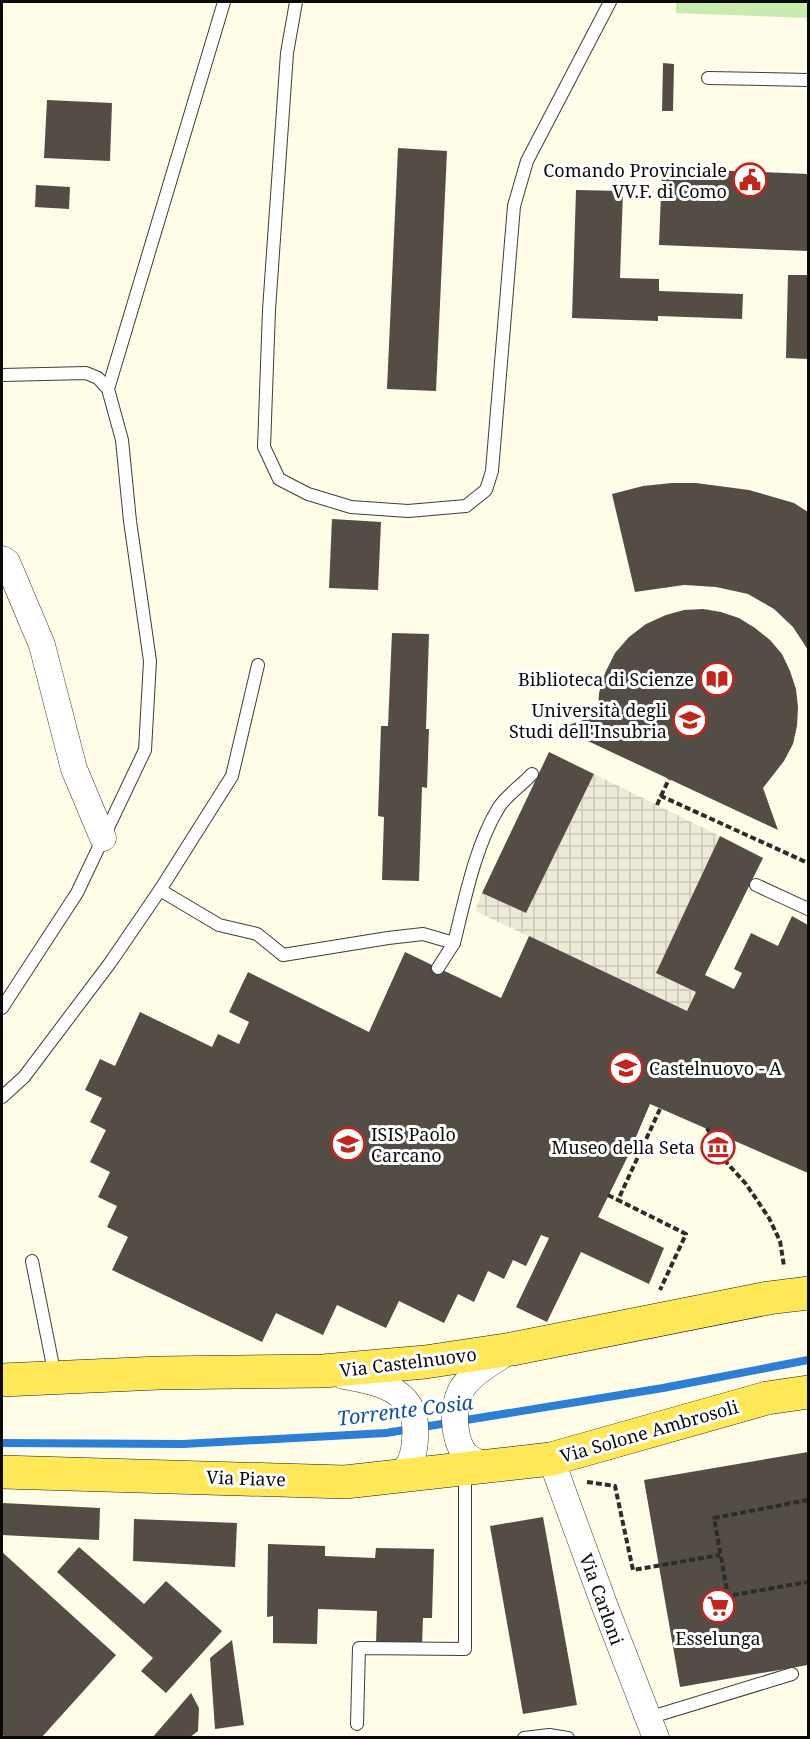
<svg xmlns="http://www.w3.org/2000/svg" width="810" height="1739" viewBox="0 0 810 1739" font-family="'Noto Serif',serif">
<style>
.park{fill:#c8ebaf}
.plaza{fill:url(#plaza-grid)}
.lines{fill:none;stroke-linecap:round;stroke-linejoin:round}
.stream{stroke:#2b7fd5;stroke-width:8}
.building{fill:#534d46}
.lane-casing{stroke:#3d3d3d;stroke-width:14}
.street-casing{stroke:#3d3d3d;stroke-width:27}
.primary-casing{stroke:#1b1b1b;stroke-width:34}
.path{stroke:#2c2c2c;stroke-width:4;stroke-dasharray:6 3;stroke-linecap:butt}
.lane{stroke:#fff;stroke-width:12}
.street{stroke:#fff;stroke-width:26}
.primary{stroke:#ffe857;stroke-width:33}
.labels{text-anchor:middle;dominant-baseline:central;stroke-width:6;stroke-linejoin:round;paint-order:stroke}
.poi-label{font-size:18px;fill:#0a0a0a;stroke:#fff;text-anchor:end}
.street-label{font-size:18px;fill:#0a0a0a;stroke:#fff}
.water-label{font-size:20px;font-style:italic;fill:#0e51a2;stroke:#fff}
</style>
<defs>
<pattern id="plaza-grid" width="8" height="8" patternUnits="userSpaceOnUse" patternTransform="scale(1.5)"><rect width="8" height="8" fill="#eeead8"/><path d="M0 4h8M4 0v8" fill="none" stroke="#cbc7b8"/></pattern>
</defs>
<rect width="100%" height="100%" fill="#fffde7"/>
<polygon class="park" points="676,2 808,2 808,18 676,13"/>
<polygon class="plaza" points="594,774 720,836 656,973 696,992 687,1011 475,911 482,893 526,913"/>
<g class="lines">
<polyline class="stream" points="2,1443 183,1444 386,1433 663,1388 808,1360"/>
</g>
<g class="building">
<polygon points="663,63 674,64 673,111 662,111"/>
<polygon points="47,100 112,103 110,161 44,158"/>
<polygon points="398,148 447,151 436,391 387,389"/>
<polygon points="662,168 808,174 808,251 659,245"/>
<polygon points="36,185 70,187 69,209 35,207"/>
<polygon points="576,190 623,191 620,278 659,279 659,291 743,294 742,319 658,316 658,321 572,318"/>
<polygon points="788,275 808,275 808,359 786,358"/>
<polygon points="672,483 696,483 749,490 794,503 808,512 808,650 793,627 774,609 748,594 716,587 684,585 635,592 612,494 643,486"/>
<polygon points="332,519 381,522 378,590 329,588"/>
<polygon points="703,609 721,612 739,618 755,628 770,640 782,654 790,671 796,689 798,707 797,726 793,744 784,761 763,788 778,830 560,728 598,715 599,693 605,673 615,653 629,637 646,624 666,615 684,610"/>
<polygon points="392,633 429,634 426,729 429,729 427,788 422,787 419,881 382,880 384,817 378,816 381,726 388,726"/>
<polygon points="549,752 594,774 526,913 482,893"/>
<polygon points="720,836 763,858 705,975 734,989 742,973 734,969 751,933 778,946 792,916 808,925 808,1173 650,1104 627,1158 598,1217 664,1248 649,1284 581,1252 547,1322 516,1307 549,1238 541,1235 526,1266 513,1260 504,1279 488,1271 474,1302 458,1294 444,1323 399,1301 386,1328 337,1305 323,1335 276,1313 262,1342 112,1270 128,1237 107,1227 117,1206 98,1197 110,1172 90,1162 106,1130 90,1122 102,1098 85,1090 100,1059 115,1066 140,1012 212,1047 218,1034 239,1044 249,1022 229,1012 248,972 369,1032 405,952 501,998 529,936 687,1011 696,992 656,973"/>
<polygon points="808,1452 808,1665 680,1687 644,1480"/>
<polygon points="3,1503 100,1508 99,1540 2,1535"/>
<polygon points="543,1517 577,1705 523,1714 490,1526"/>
<polygon points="134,1519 237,1523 235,1567 133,1561"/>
<polygon points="268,1544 325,1546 325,1556 375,1558 376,1548 434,1549 432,1618 423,1618 422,1645 376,1644 377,1611 318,1609 317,1644 273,1643 273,1616 267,1617"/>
<polygon points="79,1547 144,1604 166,1581 222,1631 166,1693 141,1671 153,1658 57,1572"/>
<polygon points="2,1552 116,1655 41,1738 6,1738 2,1734"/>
<polygon points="232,1640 244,1725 215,1729 210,1658"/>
<polygon points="191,1693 199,1708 198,1731 189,1738 152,1738"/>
</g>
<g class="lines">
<defs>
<g id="lane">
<polyline points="296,2 287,53 269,310 264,447 279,479 308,494 351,507 408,511 466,506 486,490 492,471 514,206 527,161 610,2"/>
<polyline points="708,78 808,80"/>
<polyline points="2,375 86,373 98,378 108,389 122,440 130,521 150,661 145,750 77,893 2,1008"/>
<polyline points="108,389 224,2"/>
<polyline points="756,885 808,909"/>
<polyline points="160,890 219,925 257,934 283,955 388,938 423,934 454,943 438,968"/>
<path d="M454 943C465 899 475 846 499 807 507 795 522 785 532 774"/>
<polyline points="2,1097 24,1077 110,963 160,890 232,776 258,665"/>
<polyline points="32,1261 55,1376"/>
<polyline points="648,1718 792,1674"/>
<polyline points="357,1724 359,1648 465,1649 465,1471"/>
<polyline points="524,1738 549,1735 568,1738"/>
</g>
<g id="street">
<polyline points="2,559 7,562 42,645 74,769 103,838"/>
<path d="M344 1376C383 1383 420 1391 415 1440 414 1456 410 1467 398 1477"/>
<polyline points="551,1459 604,1604 656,1738"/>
<path d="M490 1467C481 1464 472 1461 465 1454 453 1439 452 1407 461 1390 471 1373 496 1360 512 1349"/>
</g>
<g id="primary">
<polyline points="2,1380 159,1373 323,1371 425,1362 512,1349 768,1298 808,1293"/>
<polyline points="2,1472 345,1482 551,1459 767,1398 808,1392"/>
</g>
</defs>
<use href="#lane" class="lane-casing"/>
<use href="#street" class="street-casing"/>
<use href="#primary" class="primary-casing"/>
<g class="path">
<polyline points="661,796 669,779"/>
<polyline points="657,805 661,796 808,863"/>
<polyline points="660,1109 618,1200 686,1234 660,1290"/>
<polyline points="707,1128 727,1163 746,1184 769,1218 780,1241 784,1266"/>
<polyline points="608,1195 618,1200"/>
<polyline points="587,1482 615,1486 633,1570 720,1555"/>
<polyline points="808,1500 714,1518 728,1596 808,1582"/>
</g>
<use href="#lane" class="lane"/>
<use href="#street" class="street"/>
<use href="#primary" class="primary"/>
</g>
<defs>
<symbol id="civic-ring" viewBox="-11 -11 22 22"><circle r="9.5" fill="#fff" stroke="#c1251b" stroke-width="1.5"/><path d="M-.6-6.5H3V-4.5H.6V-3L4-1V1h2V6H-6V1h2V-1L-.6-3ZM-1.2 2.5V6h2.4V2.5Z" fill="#c1251b"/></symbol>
<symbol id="library-ring" viewBox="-11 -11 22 22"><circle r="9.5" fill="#fff" stroke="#c1251b" stroke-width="1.5"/><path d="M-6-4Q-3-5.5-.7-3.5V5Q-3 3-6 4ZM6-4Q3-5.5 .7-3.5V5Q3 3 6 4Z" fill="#c1251b"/></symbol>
<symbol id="university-ring" viewBox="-11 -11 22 22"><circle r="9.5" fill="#fff" stroke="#c1251b" stroke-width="1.5"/><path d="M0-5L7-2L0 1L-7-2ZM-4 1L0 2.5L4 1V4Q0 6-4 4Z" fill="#c1251b"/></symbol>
<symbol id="school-ring" viewBox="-11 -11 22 22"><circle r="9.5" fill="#fff" stroke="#c1251b" stroke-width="1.5"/><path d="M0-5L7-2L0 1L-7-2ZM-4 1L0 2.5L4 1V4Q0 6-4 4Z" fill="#c1251b"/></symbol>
<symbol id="museum-ring" viewBox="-11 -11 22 22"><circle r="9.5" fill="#fff" stroke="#c1251b" stroke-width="1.5"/><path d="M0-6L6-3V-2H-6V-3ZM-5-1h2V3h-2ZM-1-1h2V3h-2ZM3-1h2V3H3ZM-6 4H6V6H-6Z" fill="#c1251b"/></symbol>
<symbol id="supermarket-ring" viewBox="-11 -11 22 22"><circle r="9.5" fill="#fff" stroke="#c1251b" stroke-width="1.5"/><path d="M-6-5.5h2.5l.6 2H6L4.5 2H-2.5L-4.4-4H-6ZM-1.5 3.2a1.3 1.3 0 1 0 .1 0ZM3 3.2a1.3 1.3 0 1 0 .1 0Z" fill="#c1251b"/></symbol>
</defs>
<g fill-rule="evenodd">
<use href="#civic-ring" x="731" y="161" width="38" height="38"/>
<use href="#library-ring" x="698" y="660" width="38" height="38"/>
<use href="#university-ring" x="671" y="701" width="38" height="38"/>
<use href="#university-ring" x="607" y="1049" width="38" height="38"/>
<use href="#school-ring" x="329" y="1125" width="38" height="38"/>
<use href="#museum-ring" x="699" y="1128" width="38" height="38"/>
<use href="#supermarket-ring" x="699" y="1587" width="38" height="38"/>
</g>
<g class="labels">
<g class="poi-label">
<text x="727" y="170">Comando Provinciale<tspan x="727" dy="21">VV.F. di Como</tspan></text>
<text x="694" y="679">Biblioteca di Scienze</text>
<text x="667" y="710">Università degli<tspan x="667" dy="21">Studi dell'Insubria</tspan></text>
<text x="649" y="1068" text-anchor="start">Castelnuovo - A</text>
<text x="371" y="1134" text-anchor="start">ISIS Paolo<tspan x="371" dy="21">Carcano</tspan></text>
<text x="695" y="1147">Museo della Seta</text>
<text x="718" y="1638" text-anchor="middle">Esselunga</text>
</g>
<g class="street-label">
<text transform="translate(408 1362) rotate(-7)">Via Castelnuovo</text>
<text transform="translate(649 1431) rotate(-16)">Via Solone Ambrosoli</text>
<text transform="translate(246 1478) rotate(2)">Via Piave</text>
<text transform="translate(602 1599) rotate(70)">Via Carloni</text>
</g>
<g class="water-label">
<text transform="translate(405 1410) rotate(-7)">Torrente Cosia</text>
</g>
</g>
<rect width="810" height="1739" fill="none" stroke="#0a0a0a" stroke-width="6"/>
</svg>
